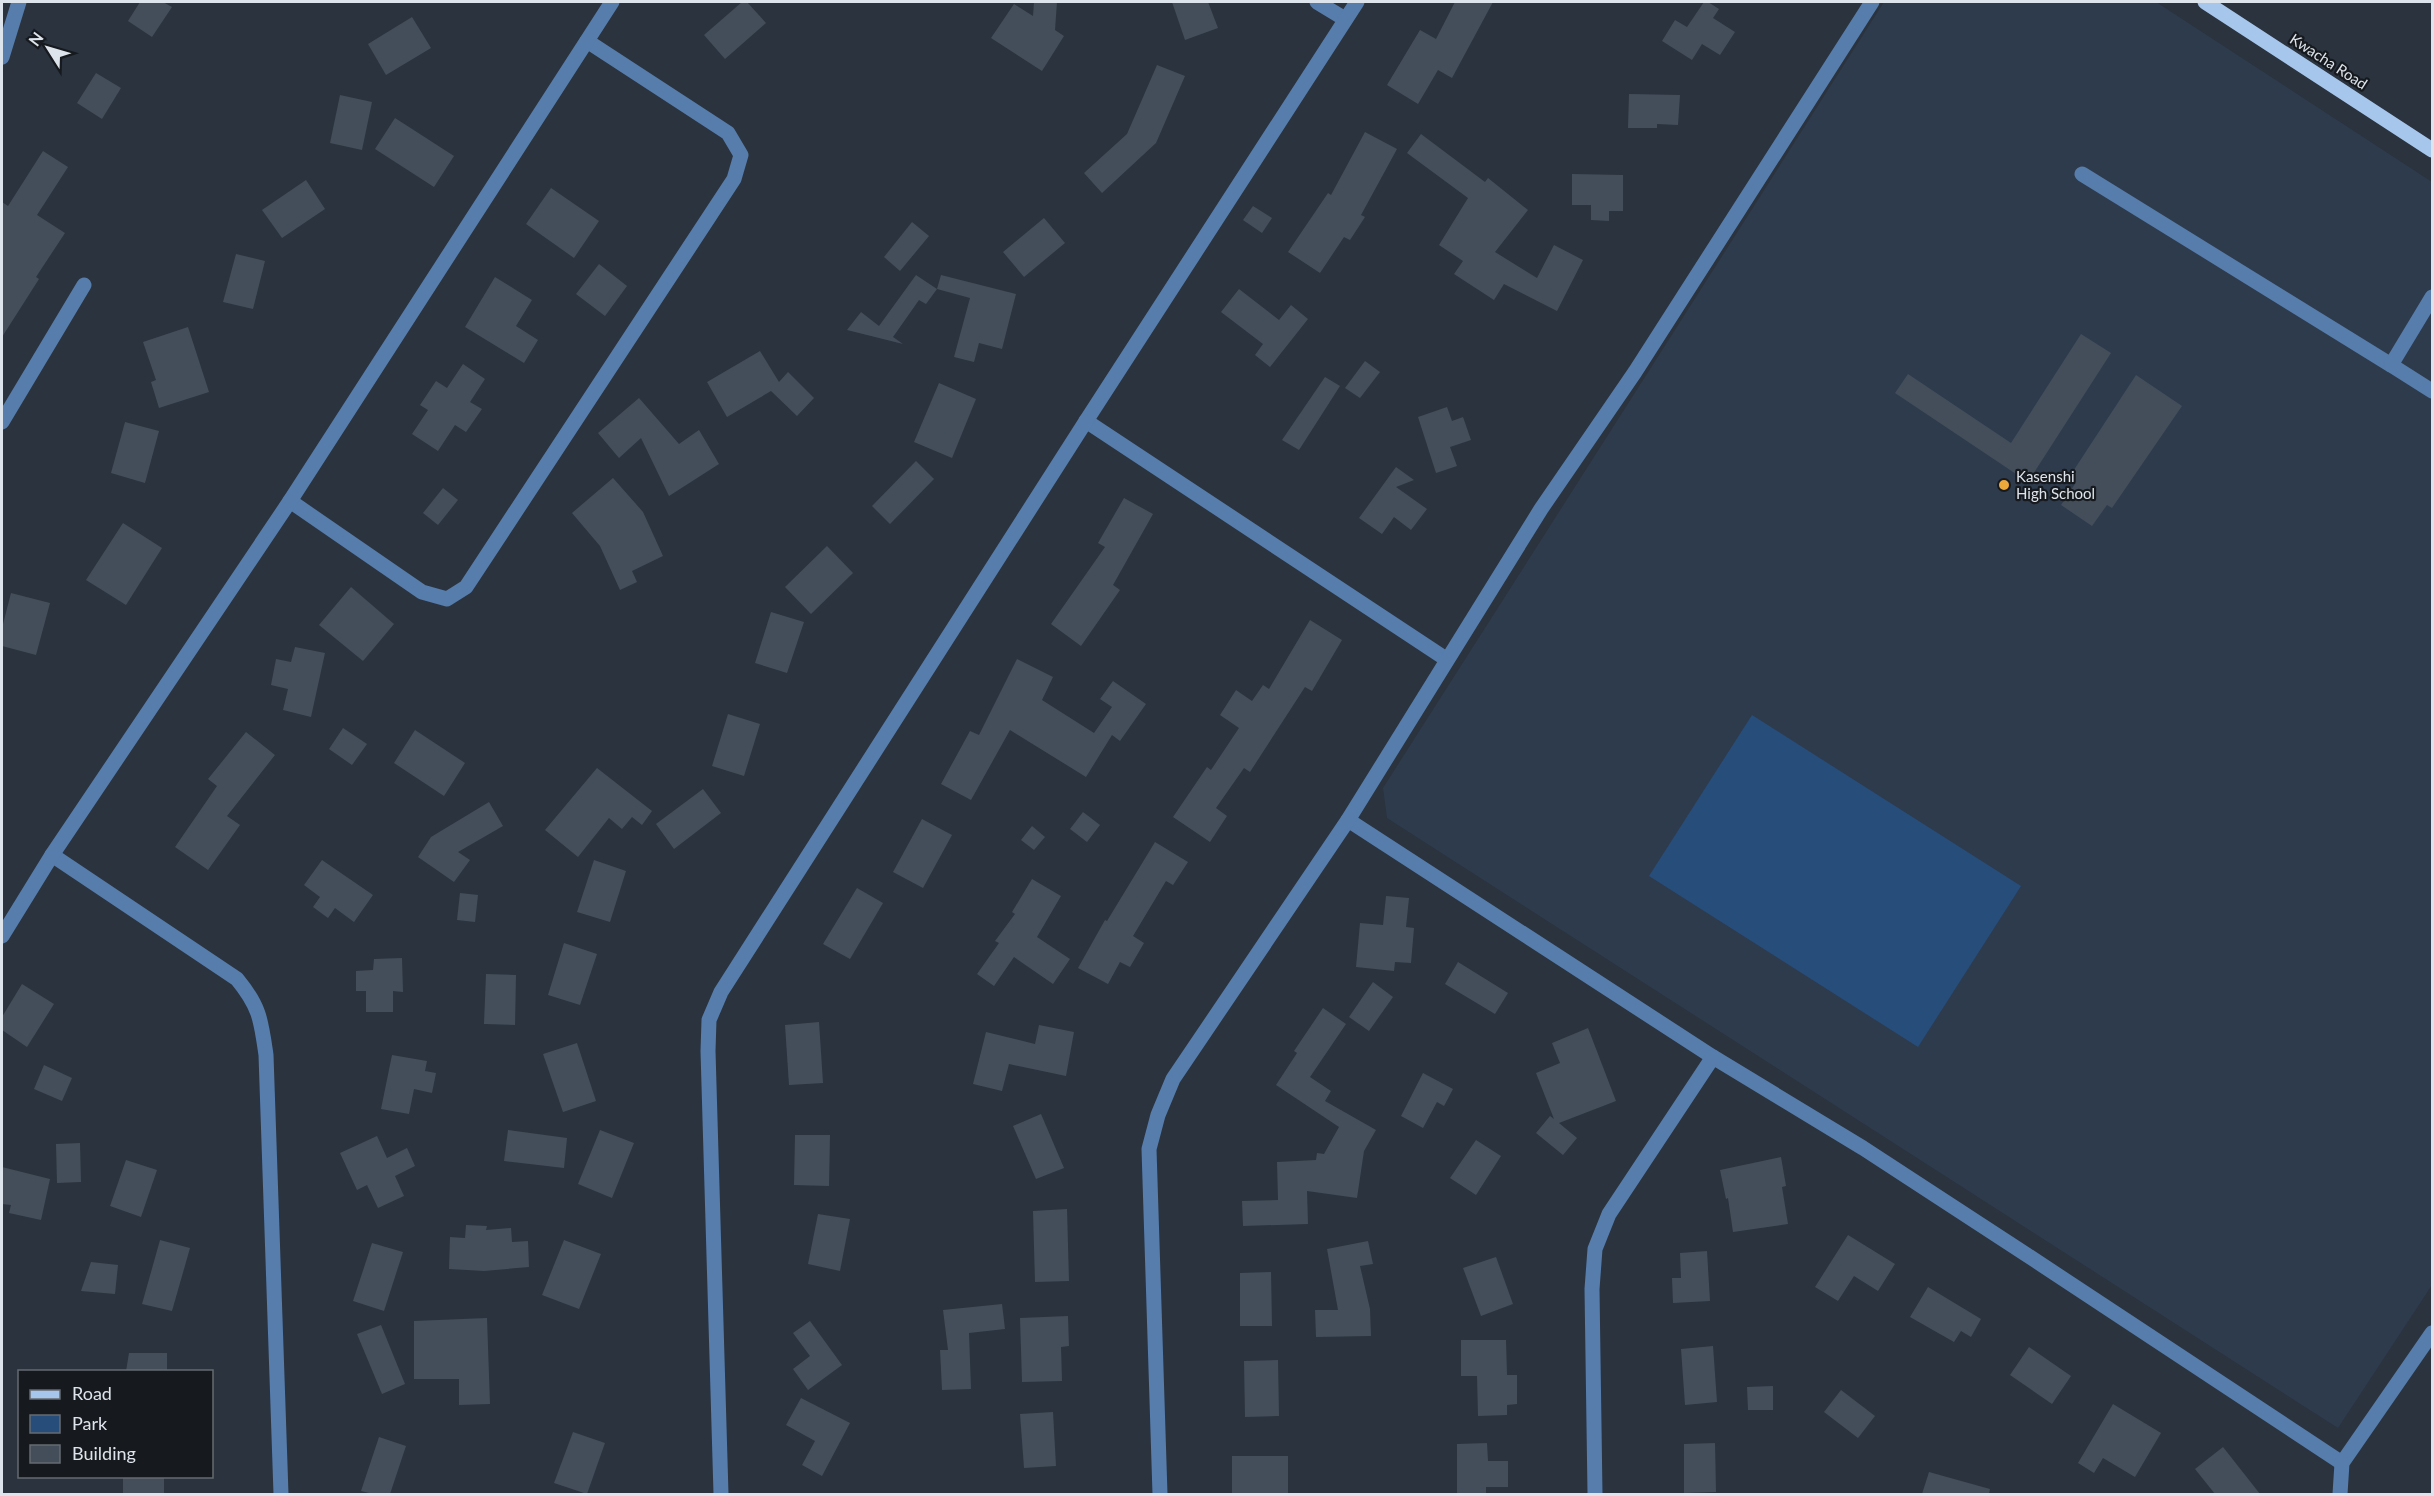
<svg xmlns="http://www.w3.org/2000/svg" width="2434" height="1496" viewBox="0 0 2434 1496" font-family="Lato,sans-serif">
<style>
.built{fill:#2e3b4c}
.green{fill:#274d7a}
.building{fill:#444e5a}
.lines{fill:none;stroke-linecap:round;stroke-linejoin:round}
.minor{stroke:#567dac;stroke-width:15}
.major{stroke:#a6c6ec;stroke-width:15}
.poi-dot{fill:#eda83c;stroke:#161a1f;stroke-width:2}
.labels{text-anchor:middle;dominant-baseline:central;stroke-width:4.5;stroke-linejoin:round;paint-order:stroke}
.street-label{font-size:15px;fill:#dee4eb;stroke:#161a1f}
.poi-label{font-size:15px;fill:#dee4eb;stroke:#161a1f;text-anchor:start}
</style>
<rect width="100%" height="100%" fill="#2a333e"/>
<polygon class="built" points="1884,2 2156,2 2432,182 2432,1285 2338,1428 1387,818 1383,788"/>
<polygon class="green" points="1752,715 2021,886 1918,1047 1649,876"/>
<g class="building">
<polygon points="140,2 163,2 172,7 152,37 128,21"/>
<polygon points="742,2 747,2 766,23 725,59 704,35"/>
<polygon points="1034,2 1057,2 1055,30 1064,36 1042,71 991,38 1014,4 1033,16"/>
<polygon points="1172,2 1208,2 1218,28 1185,40"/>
<polygon points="1455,2 1493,2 1452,78 1438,70 1418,104 1387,85 1420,30 1436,39"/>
<polygon points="1704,2 1708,2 1719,9 1713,18 1735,32 1720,55 1702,44 1692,60 1662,41 1675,20 1687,27"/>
<polygon points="412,17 431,48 386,75 368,44"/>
<polygon points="1157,65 1185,76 1156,143 1102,193 1084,173 1127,134"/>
<polygon points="96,73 121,88 102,119 77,103"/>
<polygon points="1629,94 1680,95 1678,125 1657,124 1657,128 1628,128"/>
<polygon points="340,95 372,102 362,150 330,143"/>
<polygon points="395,118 454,156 434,187 375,149"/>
<polygon points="1365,132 1397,149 1361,215 1365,217 1350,240 1344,237 1320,273 1288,252 1328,193 1331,195"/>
<polygon points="1421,134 1485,182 1488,178 1528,210 1495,252 1537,278 1554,245 1583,260 1557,311 1504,284 1494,300 1454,274 1463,261 1439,245 1468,198 1407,153"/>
<polygon points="43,151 68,167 37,215 65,233 36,277 39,279 2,337 2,202 8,206"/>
<polygon points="1572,174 1623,175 1623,211 1609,211 1609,221 1591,220 1591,205 1572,205"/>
<polygon points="306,180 325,209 282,238 262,210"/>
<polygon points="551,188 599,221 574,258 526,224"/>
<polygon points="1253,206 1272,218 1262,233 1243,220"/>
<polygon points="1044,218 1065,243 1024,277 1003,252"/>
<polygon points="912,222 929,236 900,271 884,257"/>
<polygon points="236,254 265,261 253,309 223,302"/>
<polygon points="599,264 627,286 605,316 576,294"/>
<polygon points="916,275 937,289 926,304 919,300 893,337 903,344 847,330 861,312 879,326"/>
<polygon points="941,275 1016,294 1002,349 979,343 974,362 954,357 970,298 937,289"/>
<polygon points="495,277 532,300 516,326 538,340 524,363 465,327"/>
<polygon points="1239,289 1279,320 1291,305 1308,319 1270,367 1255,355 1263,344 1221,312"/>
<polygon points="188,327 209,392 159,408 151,382 156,380 143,342"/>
<polygon points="2081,334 2111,353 2028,482 1895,393 1908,374 2011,443"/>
<polygon points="760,351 779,382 788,372 814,398 797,416 771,391 727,417 707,382"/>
<polygon points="1365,361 1380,372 1360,398 1345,388"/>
<polygon points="463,364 485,379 470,402 482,409 466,432 455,425 438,451 412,434 428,410 420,405 436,381 447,388"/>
<polygon points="2136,375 2182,406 2112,508 2107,505 2092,526 2061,505 2075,484 2068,479"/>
<polygon points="1325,377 1340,386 1299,450 1282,440"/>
<polygon points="939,383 976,399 952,458 914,442"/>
<polygon points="639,398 679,444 699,430 719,464 669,496 641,438 619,458 598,433"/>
<polygon points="1447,407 1452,421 1463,417 1471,440 1450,447 1457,466 1436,473 1418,417"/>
<polygon points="125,422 159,431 145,483 111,473"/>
<polygon points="916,461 934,479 890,524 872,506"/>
<polygon points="1396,467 1414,480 1396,487 1427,509 1411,530 1394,517 1382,534 1359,518"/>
<polygon points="613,478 643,512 663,556 632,571 637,582 620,590 600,546 572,513"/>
<polygon points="443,488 458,500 438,525 423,513"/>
<polygon points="1124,498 1153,514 1113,585 1120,590 1081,646 1051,624 1105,547 1098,543"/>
<polygon points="123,523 162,548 126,605 86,580"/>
<polygon points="827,546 853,573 811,614 785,587"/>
<polygon points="351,587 394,624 363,661 319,625"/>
<polygon points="11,593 50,603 36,655 2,646 2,628"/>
<polygon points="771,612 804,622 787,673 755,663"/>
<polygon points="1310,620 1342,640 1312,691 1305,687 1250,772 1244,768 1216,808 1227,816 1210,842 1173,817 1207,767 1211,770 1239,728 1220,715 1236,690 1252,701 1263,685 1269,689"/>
<polygon points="295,647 325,653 311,717 283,710 288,689 271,685 276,659 291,662"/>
<polygon points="1017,659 1053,677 1042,700 1094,733 1112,707 1100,699 1113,681 1146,704 1120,741 1112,735 1086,777 1010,730 971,800 941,784 970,731 979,735"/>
<polygon points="728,714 760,724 744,776 712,766"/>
<polygon points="343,728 367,744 352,765 329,749"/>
<polygon points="415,730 465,763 444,796 394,763"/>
<polygon points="246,732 275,755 227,816 240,825 208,870 175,847 217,786 208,779"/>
<polygon points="597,768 652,811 642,825 632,817 622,829 609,818 578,857 545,830"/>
<polygon points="703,789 721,813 674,849 656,824"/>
<polygon points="489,802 503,826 458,852 470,860 454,882 418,857 431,837"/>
<polygon points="1083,812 1100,825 1087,842 1070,829"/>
<polygon points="922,819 952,835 923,888 893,872"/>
<polygon points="1032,826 1045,837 1034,850 1021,840"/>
<polygon points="1155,842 1188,862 1173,885 1166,881 1133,936 1144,943 1130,967 1120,962 1108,984 1078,968 1105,920 1107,921"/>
<polygon points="322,860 373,895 354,922 335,908 328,918 313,907 320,897 304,885"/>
<polygon points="594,860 626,871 610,922 577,912"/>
<polygon points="1032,879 1061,896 1037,937 1070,959 1053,984 1014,957 994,986 977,974 999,943 995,941 1015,914 1012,912"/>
<polygon points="857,888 883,903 850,959 823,944"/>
<polygon points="460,893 478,895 475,922 457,920"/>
<polygon points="1386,896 1409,898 1406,927 1414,928 1411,963 1395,962 1394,971 1356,967 1360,923 1383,925"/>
<polygon points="564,943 597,954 580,1005 548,995"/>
<polygon points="402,958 403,992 393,991 393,1012 366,1012 366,991 356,991 356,971 373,970 374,959"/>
<polygon points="1458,962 1508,993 1495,1014 1445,984"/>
<polygon points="486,974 516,975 515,1025 484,1024"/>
<polygon points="1373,982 1393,997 1369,1031 1349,1017"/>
<polygon points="22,984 54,1004 27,1047 2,1030 2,1017"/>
<polygon points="1323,1008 1346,1024 1310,1077 1331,1091 1325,1101 1376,1130 1364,1151 1357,1198 1307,1191 1308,1224 1243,1226 1242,1201 1278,1200 1277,1162 1316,1160 1317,1153 1324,1154 1339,1127 1276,1085 1297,1053 1294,1051"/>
<polygon points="819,1022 823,1083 789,1085 785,1025"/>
<polygon points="1039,1025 1074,1032 1066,1076 1009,1064 1002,1091 973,1084 986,1032 1035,1044"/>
<polygon points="1588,1028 1616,1101 1559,1123 1577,1138 1563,1155 1536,1133 1550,1116 1554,1119 1536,1073 1560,1063 1552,1043"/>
<polygon points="577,1043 596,1101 563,1112 543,1054"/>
<polygon points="392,1055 427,1061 425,1071 436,1073 432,1093 414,1089 409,1114 381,1109"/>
<polygon points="44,1065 72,1078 62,1101 34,1089"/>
<polygon points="1423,1073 1453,1089 1444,1106 1437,1102 1423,1128 1401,1116"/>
<polygon points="1041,1114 1064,1168 1036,1179 1013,1126"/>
<polygon points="508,1130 567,1138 564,1168 504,1161"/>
<polygon points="600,1130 634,1143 612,1198 578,1184"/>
<polygon points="795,1135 830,1135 829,1186 794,1185"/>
<polygon points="377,1136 387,1158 407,1148 415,1166 395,1176 404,1196 378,1208 367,1185 357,1190 340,1153"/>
<polygon points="1476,1140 1501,1156 1476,1195 1450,1178"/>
<polygon points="80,1143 81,1182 57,1183 56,1144"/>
<polygon points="1781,1157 1786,1186 1782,1187 1788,1224 1733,1232 1728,1198 1726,1199 1720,1170"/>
<polygon points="126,1160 157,1170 141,1217 110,1206"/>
<polygon points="2,1167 50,1179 41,1220 9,1213 11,1205 2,1204"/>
<polygon points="1067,1209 1069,1281 1035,1282 1033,1211"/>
<polygon points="818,1214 850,1219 840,1271 808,1264"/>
<polygon points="466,1225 487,1226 486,1230 511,1228 512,1242 528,1241 529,1267 484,1271 449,1269 450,1237 465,1238"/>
<polygon points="1848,1235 1895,1264 1878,1291 1854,1276 1838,1301 1815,1287"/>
<polygon points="160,1240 190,1248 172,1311 142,1304"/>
<polygon points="564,1240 601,1254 579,1309 542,1295"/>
<polygon points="1368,1241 1373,1264 1360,1266 1370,1309 1371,1336 1316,1337 1315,1310 1338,1310 1327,1249"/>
<polygon points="372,1243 403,1252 384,1311 353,1301"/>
<polygon points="1707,1251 1710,1301 1673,1303 1672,1278 1681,1278 1680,1253"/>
<polygon points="1496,1257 1513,1304 1481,1316 1463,1268"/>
<polygon points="91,1262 118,1265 115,1294 81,1291"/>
<polygon points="1271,1272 1272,1326 1240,1326 1240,1273"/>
<polygon points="1928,1287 1981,1319 1971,1337 1961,1331 1954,1342 1910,1317"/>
<polygon points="1002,1304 1005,1329 969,1333 971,1389 942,1390 940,1350 948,1350 943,1310"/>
<polygon points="1068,1316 1069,1346 1061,1347 1062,1381 1022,1382 1020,1318"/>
<polygon points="487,1318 490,1404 459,1405 459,1379 414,1379 414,1321"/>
<polygon points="810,1321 842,1365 808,1390 793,1369 810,1356 793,1333"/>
<polygon points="381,1325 405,1384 382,1394 357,1334"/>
<polygon points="1461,1340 1506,1340 1507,1375 1517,1375 1517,1404 1507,1405 1507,1415 1478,1416 1477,1376 1461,1376"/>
<polygon points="1713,1346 1717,1402 1685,1405 1681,1349"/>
<polygon points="2029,1347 2071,1376 2052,1404 2010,1375"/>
<polygon points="129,1353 167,1353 167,1371 126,1371"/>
<polygon points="1278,1360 1279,1416 1245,1417 1244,1361"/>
<polygon points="1773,1386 1773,1410 1748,1410 1747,1387"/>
<polygon points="1841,1390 1875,1416 1858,1438 1824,1412"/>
<polygon points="801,1398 850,1423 822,1476 802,1465 815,1441 786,1425"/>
<polygon points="2113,1404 2161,1433 2135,1477 2103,1458 2094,1473 2078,1463"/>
<polygon points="1053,1412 1056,1466 1024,1468 1020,1414"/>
<polygon points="573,1432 605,1443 587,1494 554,1483"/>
<polygon points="379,1437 406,1446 390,1494 373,1494 361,1491"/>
<polygon points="1487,1443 1488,1461 1508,1461 1508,1487 1486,1487 1486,1494 1457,1494 1457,1444"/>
<polygon points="1715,1443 1716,1492 1684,1493 1684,1444"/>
<polygon points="2223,1447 2260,1494 2215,1494 2195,1469"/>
<rect x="1232" y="1456" width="56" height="38"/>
<polygon points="1929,1472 1990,1489 1989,1494 1922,1494"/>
<rect x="123" y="1476" width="41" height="18"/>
</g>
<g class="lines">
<g class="minor">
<polyline points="1317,2 1345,19"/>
<polyline points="2,57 19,2"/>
<polyline points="2082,174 2391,365"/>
<polyline points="2432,297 2391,365 2432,391"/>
<polyline points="1086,421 1446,659"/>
<polyline points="2,422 84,285"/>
<polyline points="290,501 422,592 447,599 466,587 734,179 741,155 728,133 587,41"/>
<polyline points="1348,820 1713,1057 1863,1148 2027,1255 2342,1463"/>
<path d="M52 855 237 979C260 1007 261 1020 266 1055L281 1494"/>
<polyline points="2,936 52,855 290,501 612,2"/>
<polyline points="721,1494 708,1051 709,1020 721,992 1086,421 1357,2"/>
<polyline points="1160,1494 1149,1149 1158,1115 1173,1079 1348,820 1541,509 1635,372 1872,2"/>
<polyline points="1595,1494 1592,1289 1595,1249 1609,1214 1713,1057"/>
<polyline points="2340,1494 2342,1463 2432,1333"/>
</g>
<polyline class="major" points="2205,2 2432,150"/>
</g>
<circle class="poi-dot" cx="2004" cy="485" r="6"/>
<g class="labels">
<g class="street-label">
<text transform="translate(2329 61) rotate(33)">Kwacha Road</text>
</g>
<g class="poi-label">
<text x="2016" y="476">Kasenshi<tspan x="2016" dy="17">High School</tspan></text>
</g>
</g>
<rect width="2434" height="1496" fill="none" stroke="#dee4eb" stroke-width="6"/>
<rect x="18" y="1370" width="195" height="108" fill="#161a1f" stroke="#666b71" stroke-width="1.5"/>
<rect x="30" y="1390" width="30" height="9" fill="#a6c6ec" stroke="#666b71" stroke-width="1.5"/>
<text x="72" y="1400" font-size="18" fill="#dee4eb">Road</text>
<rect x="30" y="1415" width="30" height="18" fill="#274d7a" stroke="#666b71" stroke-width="1.5"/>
<text x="72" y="1430" font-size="18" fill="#dee4eb">Park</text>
<rect x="30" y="1445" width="30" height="18" fill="#444e5a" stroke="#666b71" stroke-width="1.5"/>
<text x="72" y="1460" font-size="18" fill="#dee4eb">Building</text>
<g transform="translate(48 48) rotate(307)" stroke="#161a1f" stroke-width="4.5" paint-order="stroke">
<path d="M0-4.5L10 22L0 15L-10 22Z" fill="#dee4eb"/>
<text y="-9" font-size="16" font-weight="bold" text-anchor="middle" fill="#dee4eb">N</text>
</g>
</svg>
